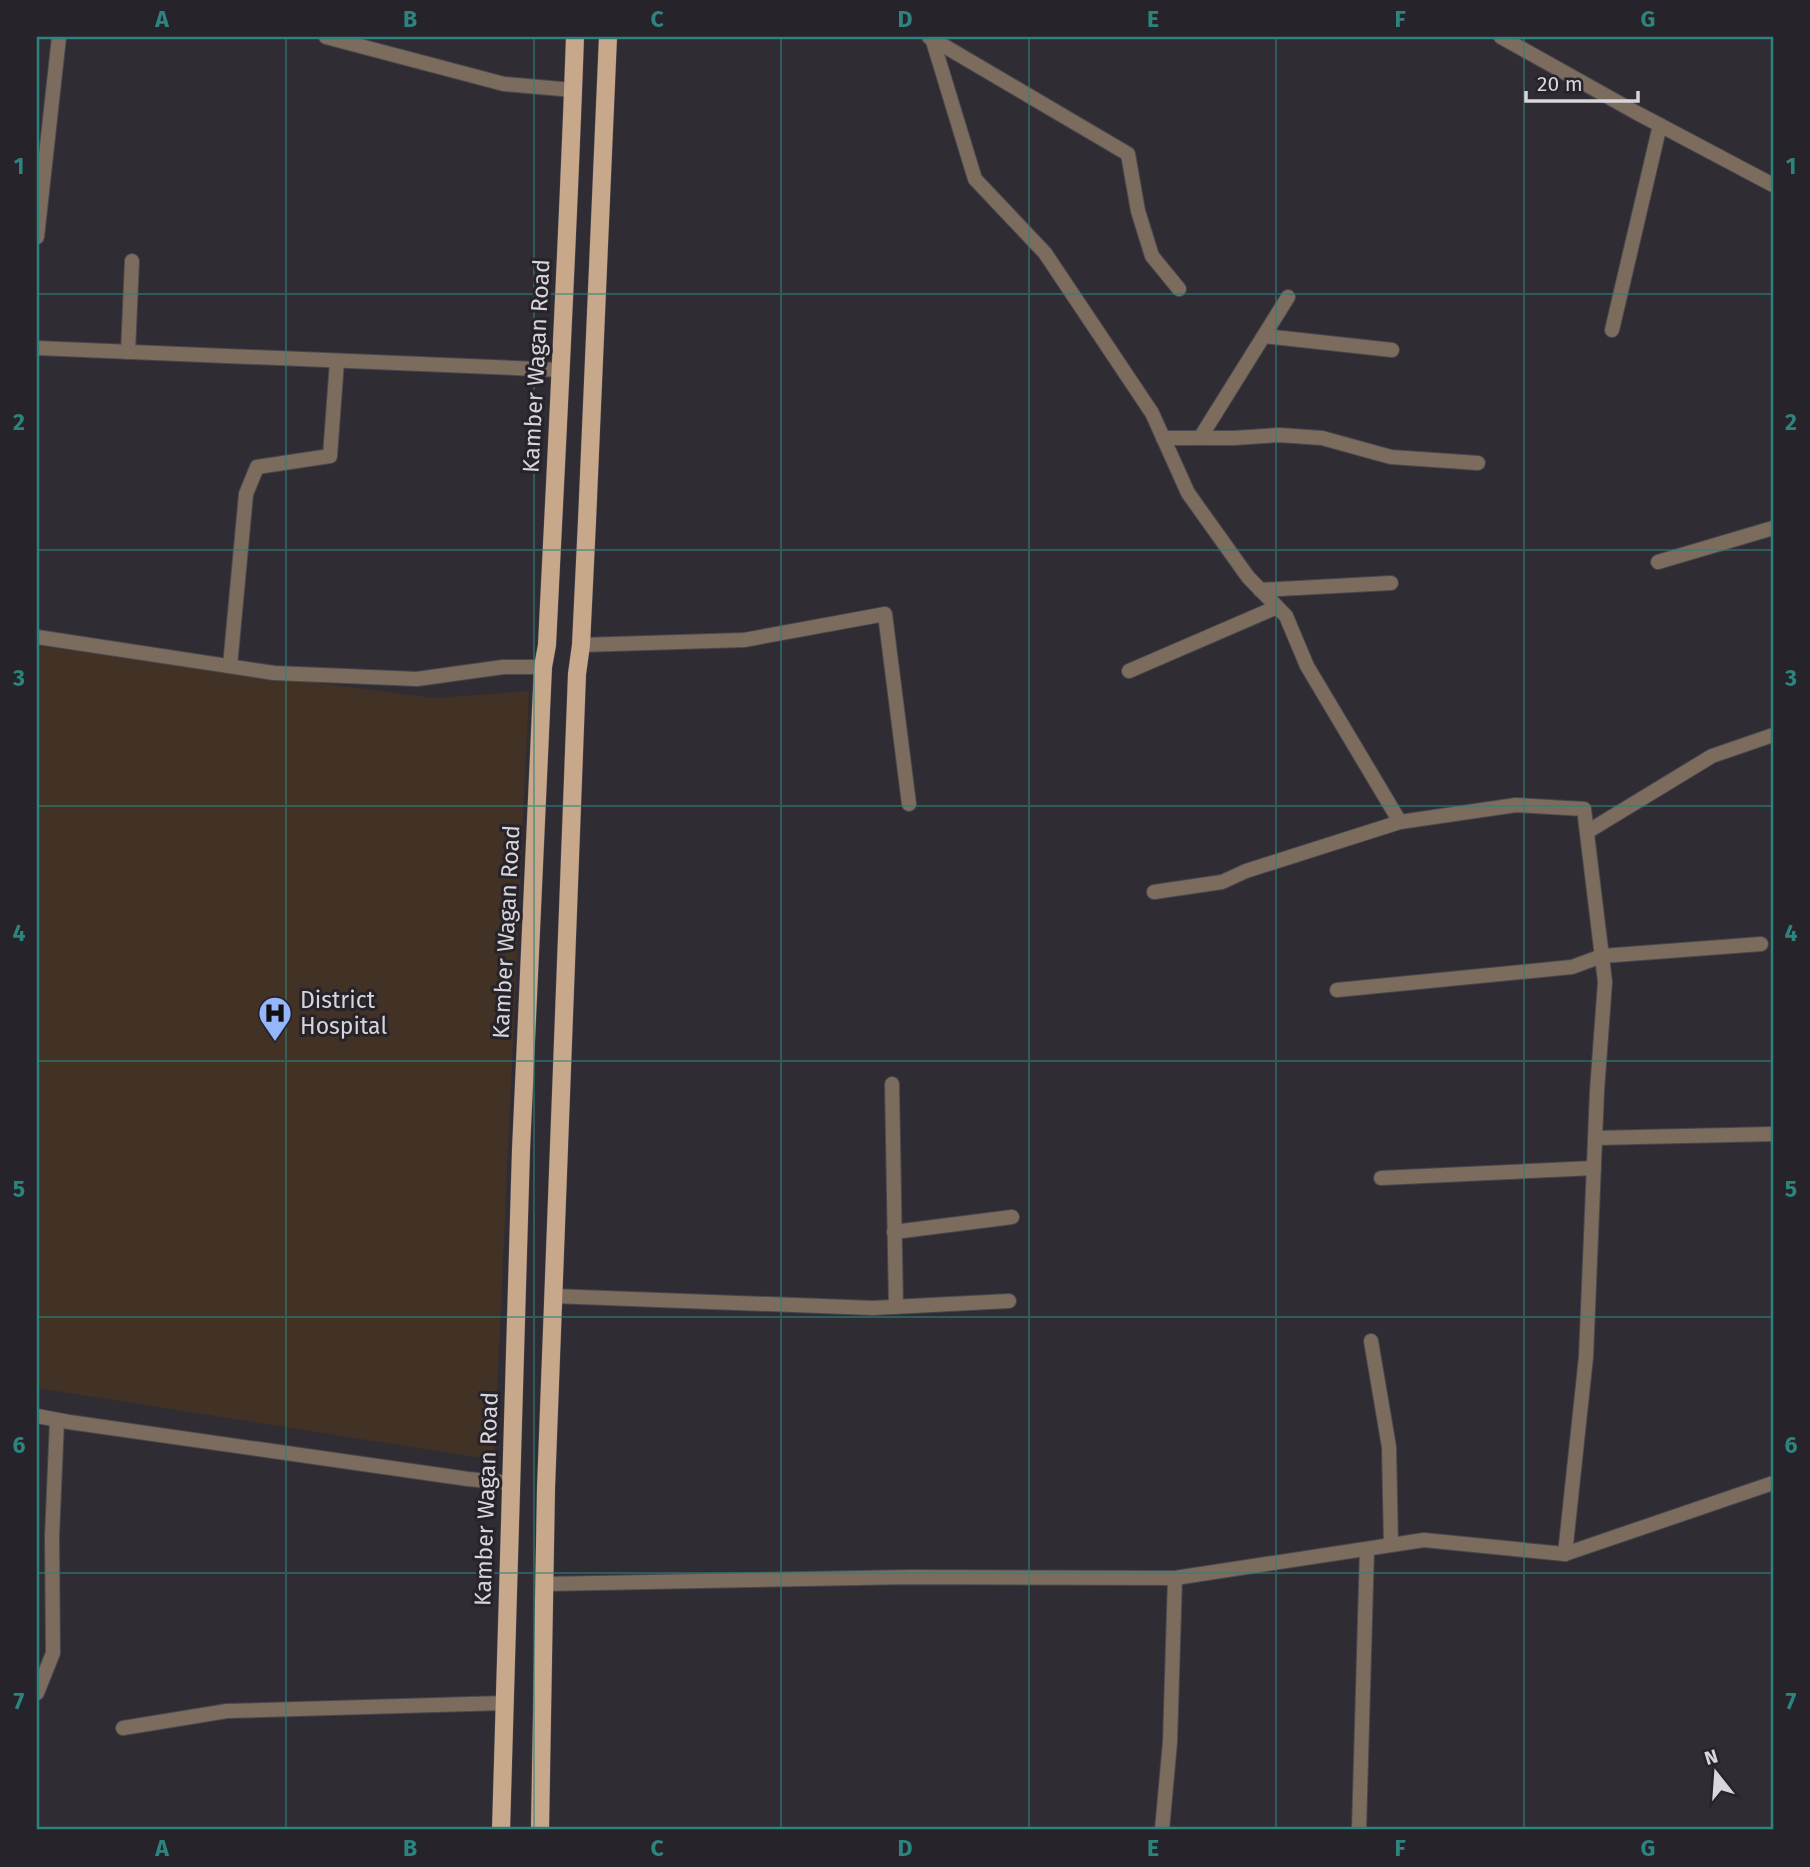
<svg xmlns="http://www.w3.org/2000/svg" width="1810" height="1867" viewBox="0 0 1810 1867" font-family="'Fira Sans',sans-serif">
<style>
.medical{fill:#413225}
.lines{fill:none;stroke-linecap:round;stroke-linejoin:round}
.street-casing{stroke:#4a474f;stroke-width:16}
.primary-casing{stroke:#4a474f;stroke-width:19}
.street{stroke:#7b6c5d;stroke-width:14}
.primary{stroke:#c8a88b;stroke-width:18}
.grid{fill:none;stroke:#2d847e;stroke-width:2;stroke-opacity:0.55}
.labels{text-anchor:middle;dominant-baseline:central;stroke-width:6;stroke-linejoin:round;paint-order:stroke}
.street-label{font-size:23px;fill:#d8d6da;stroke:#26232a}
.poi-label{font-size:23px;fill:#d8d6da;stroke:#26232a;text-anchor:start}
.neatline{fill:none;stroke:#2d847e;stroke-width:2.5}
.grid-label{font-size:23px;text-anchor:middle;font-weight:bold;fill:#2d847e}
</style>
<rect width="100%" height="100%" fill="#2f2c34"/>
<polygon class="medical" points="37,646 433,698 529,691 494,1460 37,1388"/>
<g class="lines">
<defs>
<g id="street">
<polyline points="326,37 504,84 573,90"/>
<polyline points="929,37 1128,154 1138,211 1152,256 1179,289"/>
<polyline points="1501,37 1637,113 1773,185"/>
<polyline points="932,38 975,179 1045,253 1152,413 1188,493 1248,577 1286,616 1307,666 1400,822"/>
<polyline points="37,237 59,37"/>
<polyline points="1612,330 1660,125"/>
<polyline points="1264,336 1392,350"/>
<polyline points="37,348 561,370"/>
<polyline points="128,352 132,261"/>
<polyline points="1163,438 1234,438 1279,435 1322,438 1391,457 1478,463"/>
<polyline points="1200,438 1288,297"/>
<polyline points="1658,562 1773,528"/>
<polyline points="1260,590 1391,583"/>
<polyline points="37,637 274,673 417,679 503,667 543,667"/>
<polyline points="581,645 744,640 885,614 909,804"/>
<polyline points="230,666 246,494 257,467 330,456 337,361"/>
<polyline points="1129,671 1277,607"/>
<polyline points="1587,832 1712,756 1773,735"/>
<polyline points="1154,892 1222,882 1246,871 1400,822 1516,805 1584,809 1605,982 1597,1091 1586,1357 1565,1554"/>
<polyline points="1337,990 1572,967 1602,956 1761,944"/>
<polyline points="892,1084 896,1307"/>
<polyline points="1595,1138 1773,1134"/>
<polyline points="1381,1178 1594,1168"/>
<polyline points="894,1232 1012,1217"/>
<polyline points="553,1296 873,1308 1009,1301"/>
<polyline points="1371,1341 1389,1447 1391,1545"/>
<polyline points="37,1416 69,1422 468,1479 511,1483"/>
<polyline points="546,1584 911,1577 1175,1578 1424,1540 1565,1554 1773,1483"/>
<polyline points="37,1693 53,1653 52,1537 57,1420"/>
<polyline points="123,1728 227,1711 505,1703"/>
<polyline points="1162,1830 1170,1742 1175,1578"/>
<polyline points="1359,1830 1367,1549"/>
</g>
<g id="primary">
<path d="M501 1830 521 1150 543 667 547 645C557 442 568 239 575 37"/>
<polyline points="540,1830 546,1488 577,674 581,645 587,521 608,37"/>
</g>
</defs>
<use href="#street" class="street-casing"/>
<use href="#primary" class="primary-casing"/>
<use href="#street" class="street"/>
<use href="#primary" class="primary"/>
</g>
<path class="grid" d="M286 37V1830M534 37V1830M781 37V1830M1029 37V1830M1276 37V1830M1524 37V1830M37 294H1773M37 550H1773M37 806H1773M37 1061H1773M37 1317H1773M37 1573H1773"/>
<defs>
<symbol id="hospital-pin" viewBox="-11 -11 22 30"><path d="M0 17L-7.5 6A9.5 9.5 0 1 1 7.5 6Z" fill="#95b6fd" stroke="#26232a"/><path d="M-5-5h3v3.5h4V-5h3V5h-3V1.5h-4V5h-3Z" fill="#111"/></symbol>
</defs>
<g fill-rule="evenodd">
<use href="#hospital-pin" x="256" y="994" width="38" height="52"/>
</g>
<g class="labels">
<g class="street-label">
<text transform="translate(536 366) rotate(-87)">Kamber Wagan Road</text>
<text transform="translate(506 932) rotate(-87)">Kamber Wagan Road</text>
<text transform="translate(486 1499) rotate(-88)">Kamber Wagan Road</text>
</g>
<g class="poi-label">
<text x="300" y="1000">District<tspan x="300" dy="26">Hospital</tspan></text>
</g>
</g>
<rect width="1810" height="1867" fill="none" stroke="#26232a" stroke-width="77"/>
<g transform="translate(1716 1773) rotate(343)" stroke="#26232a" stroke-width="5" paint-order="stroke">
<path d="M0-5L12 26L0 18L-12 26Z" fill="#d8d6da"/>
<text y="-10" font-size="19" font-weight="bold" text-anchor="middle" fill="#d8d6da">N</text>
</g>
<path d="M1526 91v10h112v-10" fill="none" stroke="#d8d6da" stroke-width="3.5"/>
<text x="1537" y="91" font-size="21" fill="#d8d6da" stroke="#26232a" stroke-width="5" paint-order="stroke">20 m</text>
<rect x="38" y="38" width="1734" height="1790" class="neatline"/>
<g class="grid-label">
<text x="162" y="27">A</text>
<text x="410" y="27">B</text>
<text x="657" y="27">C</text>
<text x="905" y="27">D</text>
<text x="1153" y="27">E</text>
<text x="1400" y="27">F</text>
<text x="1648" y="27">G</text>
<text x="19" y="174">1</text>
<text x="1791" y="174">1</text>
<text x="19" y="430">2</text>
<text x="1791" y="430">2</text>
<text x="19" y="686">3</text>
<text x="1791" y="686">3</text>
<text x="19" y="941">4</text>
<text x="1791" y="941">4</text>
<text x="19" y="1197">5</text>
<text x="1791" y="1197">5</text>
<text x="19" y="1453">6</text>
<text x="1791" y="1453">6</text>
<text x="19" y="1709">7</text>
<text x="1791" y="1709">7</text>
<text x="162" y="1856">A</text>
<text x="410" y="1856">B</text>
<text x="657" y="1856">C</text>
<text x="905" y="1856">D</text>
<text x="1153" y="1856">E</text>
<text x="1400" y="1856">F</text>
<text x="1648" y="1856">G</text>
</g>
</svg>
